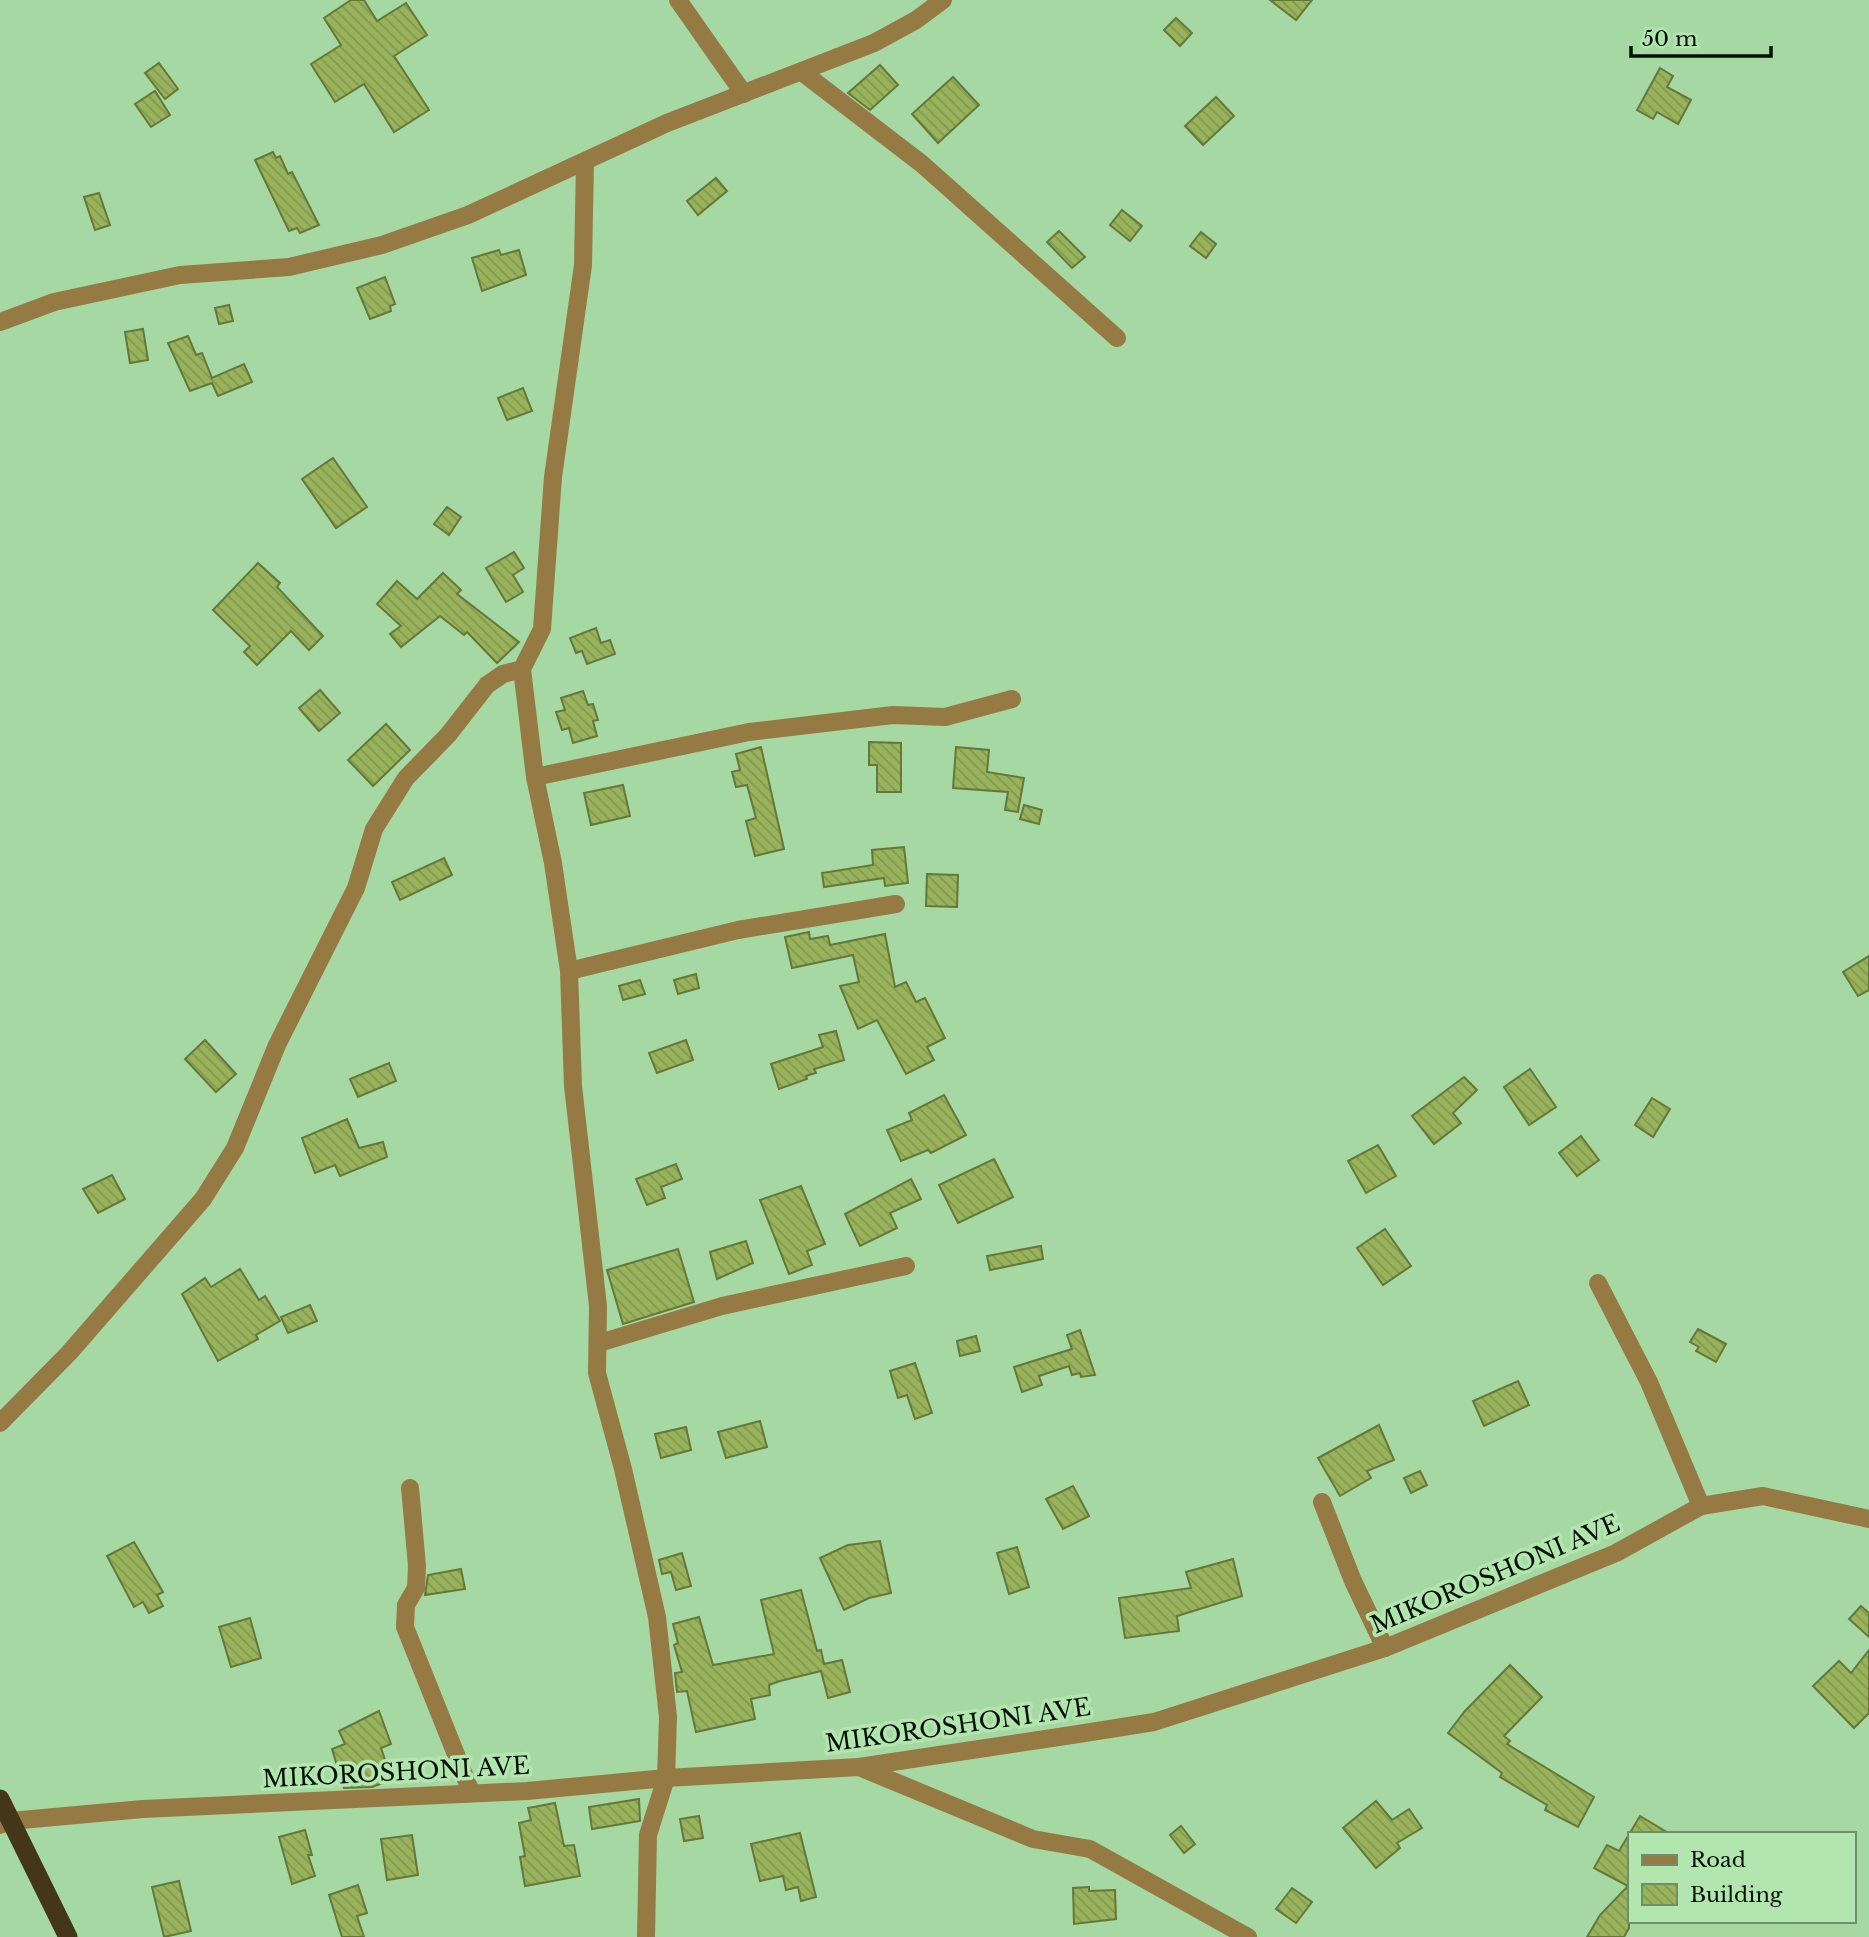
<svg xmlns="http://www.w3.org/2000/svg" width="1869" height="1937" viewBox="0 0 1869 1937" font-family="'Libre Baskerville',serif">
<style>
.building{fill:url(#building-back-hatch);stroke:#657839;stroke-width:2}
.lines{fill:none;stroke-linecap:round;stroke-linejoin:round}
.minor{stroke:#967a44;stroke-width:18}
.trunk{stroke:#443619;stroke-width:19}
.labels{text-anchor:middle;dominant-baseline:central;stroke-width:7;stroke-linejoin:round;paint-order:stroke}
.street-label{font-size:24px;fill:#011101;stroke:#b3e6af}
</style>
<defs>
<pattern id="building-back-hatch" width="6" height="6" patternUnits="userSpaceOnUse" patternTransform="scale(1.75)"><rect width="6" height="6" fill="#99b35c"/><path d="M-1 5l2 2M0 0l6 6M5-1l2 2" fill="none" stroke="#82994e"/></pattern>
</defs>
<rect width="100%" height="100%" fill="#a6d8a3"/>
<g class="building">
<polygon points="351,0 364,0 377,21 406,3 427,35 394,56 429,110 394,132 364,84 335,102 311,64 341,45 324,18"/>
<polygon points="1270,0 1312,0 1296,20"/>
<polygon points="1176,18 1192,33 1180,46 1164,30"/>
<polygon points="159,63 178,89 165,99 145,73"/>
<polygon points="880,65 898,85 870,110 848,93"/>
<polygon points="1660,68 1673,76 1667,87 1691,100 1678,124 1657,112 1653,119 1637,110"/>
<polygon points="953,77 979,105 938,143 912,114"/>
<polygon points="155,91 170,115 151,127 135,104"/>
<polygon points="1216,97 1234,116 1203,145 1185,126"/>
<polygon points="273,152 276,158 280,156 288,174 292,172 319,225 300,233 297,228 289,231 255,160"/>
<polygon points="716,178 727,191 698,215 687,201"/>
<polygon points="99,193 110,225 95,230 84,197"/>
<polygon points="1122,210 1142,226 1130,241 1110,225"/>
<polygon points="1059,231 1085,257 1072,268 1047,242"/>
<polygon points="1201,232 1216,244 1206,258 1190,246"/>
<polygon points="499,250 501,255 519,250 526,275 482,291 472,258"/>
<polygon points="385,277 395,304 390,306 391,311 370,319 357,288"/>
<polygon points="229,305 233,321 219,324 215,308"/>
<polygon points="143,329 148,360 130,363 125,332"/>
<polygon points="188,336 196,355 202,353 212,378 244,364 252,382 218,396 212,383 190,391 168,343"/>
<polygon points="523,388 532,411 507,420 498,398"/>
<polygon points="333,458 367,507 336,528 302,479"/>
<polygon points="447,507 461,517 449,535 434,524"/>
<polygon points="514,552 524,568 513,575 523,592 506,602 486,568"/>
<polygon points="258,563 280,583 277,587 323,636 309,650 291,631 257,665 244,652 250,646 213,610"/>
<polygon points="443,573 461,590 457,594 519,642 497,663 467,632 464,635 440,616 401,647 390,634 401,626 377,604 397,581 417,599"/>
<polygon points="596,628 601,643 610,640 615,654 587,664 582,651 576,653 570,638"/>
<polygon points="320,690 340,713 319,731 299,708"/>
<polygon points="583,691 588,705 593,704 598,720 593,721 597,736 573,743 569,728 562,730 556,712 565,710 561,698"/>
<polygon points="386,724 410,750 373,786 348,760"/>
<polygon points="869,742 901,743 901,792 877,792 877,765 869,765"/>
<polygon points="761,747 784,849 755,856 746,821 756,818 747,785 736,787 732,772 740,770 736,754"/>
<polygon points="956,747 989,750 987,772 1024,778 1018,812 1005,810 1008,792 953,788"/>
<polygon points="623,785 630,816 591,825 584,793"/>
<polygon points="1024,805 1042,810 1039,824 1020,819"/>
<polygon points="904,847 908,883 885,886 884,878 824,887 822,873 873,865 872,850"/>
<polygon points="444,858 452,875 400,900 392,882"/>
<polygon points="927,874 958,875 957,907 926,906"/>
<polygon points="809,932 810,939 828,936 830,945 885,934 895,987 906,982 916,1002 925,998 945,1038 927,1047 934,1060 906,1074 877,1020 858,1029 840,986 859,982 853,955 792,968 785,937"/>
<polygon points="1869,956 1869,990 1858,996 1843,972"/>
<polygon points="696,974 699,988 678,994 674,980"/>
<polygon points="640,980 645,994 623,1000 619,986"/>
<polygon points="836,1031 844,1060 814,1069 816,1073 806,1076 807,1079 779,1089 771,1064 823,1047 819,1035"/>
<polygon points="205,1040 236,1074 216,1092 185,1059"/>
<polygon points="686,1040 693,1060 657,1073 649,1053"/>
<polygon points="389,1063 396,1081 358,1097 350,1079"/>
<polygon points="1530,1069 1556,1107 1529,1125 1504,1087"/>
<polygon points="1464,1077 1477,1090 1453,1113 1461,1123 1434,1144 1412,1116"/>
<polygon points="944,1095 966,1135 931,1153 928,1150 901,1161 887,1130 912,1120 909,1113"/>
<polygon points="1652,1098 1670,1109 1653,1137 1635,1125"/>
<polygon points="347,1119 359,1148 383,1142 387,1157 340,1176 335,1165 315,1173 302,1138"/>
<polygon points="1581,1136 1599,1160 1577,1176 1559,1153"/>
<polygon points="1378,1145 1396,1176 1366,1193 1348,1161"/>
<polygon points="994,1159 1013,1197 958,1223 939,1185"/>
<polygon points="676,1164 682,1179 661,1187 665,1198 647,1205 636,1179"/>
<polygon points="112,1175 125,1199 98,1213 83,1189"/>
<polygon points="911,1179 921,1199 890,1213 897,1228 860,1246 845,1214"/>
<polygon points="801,1186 825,1244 807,1251 812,1265 789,1274 760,1200"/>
<polygon points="1385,1229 1411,1266 1383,1285 1357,1248"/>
<polygon points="746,1241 753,1263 717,1279 710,1252"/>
<polygon points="1041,1246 1043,1259 990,1270 987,1256"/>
<polygon points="678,1249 694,1302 623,1324 607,1270"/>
<polygon points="240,1269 259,1300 265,1296 280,1321 256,1335 258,1339 218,1361 182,1294 205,1278 211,1287"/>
<polygon points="310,1305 317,1321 288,1333 281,1317"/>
<polygon points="1698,1329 1726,1344 1716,1362 1696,1351 1699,1347 1690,1342"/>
<polygon points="1080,1330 1095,1375 1081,1377 1080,1373 1072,1375 1069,1366 1039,1376 1042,1385 1022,1392 1014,1367 1072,1349 1067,1335"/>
<polygon points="976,1336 980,1351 960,1356 957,1341"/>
<polygon points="915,1363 932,1413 915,1419 907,1395 898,1398 890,1371"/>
<polygon points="1518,1381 1529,1405 1484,1426 1473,1401"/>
<polygon points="760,1421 767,1447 726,1458 718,1432"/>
<polygon points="1379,1425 1394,1460 1367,1471 1371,1478 1340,1496 1318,1458"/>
<polygon points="686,1427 691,1450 661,1458 655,1434"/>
<polygon points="1420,1471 1427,1485 1411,1493 1404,1478"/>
<polygon points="1073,1486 1089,1516 1063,1529 1046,1499"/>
<polygon points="880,1541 891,1593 869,1598 844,1610 820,1558 848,1545"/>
<polygon points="134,1542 163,1592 157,1595 163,1606 149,1613 143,1602 134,1607 107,1556"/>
<polygon points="1017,1547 1029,1587 1009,1594 997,1553"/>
<polygon points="682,1553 691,1586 676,1590 671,1572 662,1574 659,1560"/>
<polygon points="1233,1559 1242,1596 1177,1616 1179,1631 1125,1638 1119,1598 1191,1588 1186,1572"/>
<polygon points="461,1569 465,1589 425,1595 428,1575"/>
<polygon points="801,1590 817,1651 821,1650 824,1664 842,1660 850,1692 828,1698 821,1671 780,1681 769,1685 770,1695 751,1699 755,1719 696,1732 687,1691 677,1692 675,1673 682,1672 674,1645 678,1643 673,1624 699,1617 713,1665 774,1654 761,1600"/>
<polygon points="1861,1606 1869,1613 1869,1637 1849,1619"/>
<polygon points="250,1618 261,1658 231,1667 219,1627"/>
<polygon points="1869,1650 1869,1713 1854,1728 1813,1686 1839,1661 1851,1673"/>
<polygon points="1510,1665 1542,1697 1504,1736 1510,1741 1507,1744 1594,1797 1578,1827 1545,1810 1547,1805 1500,1777 1502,1773 1448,1733 1465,1711"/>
<polygon points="379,1711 391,1744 381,1748 392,1780 372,1787 344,1788 332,1749 345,1744 339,1731"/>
<polygon points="639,1799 640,1821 592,1829 589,1807"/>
<polygon points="1376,1801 1392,1820 1409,1809 1422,1828 1397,1843 1400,1848 1376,1868 1343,1828"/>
<polygon points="555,1803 564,1846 574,1845 580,1876 525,1886 520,1857 525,1856 519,1823 531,1820 528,1808"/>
<polygon points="699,1816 703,1838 684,1841 680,1819"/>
<polygon points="1640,1816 1670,1834 1629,1834 1629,1928 1624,1937 1587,1937 1600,1915 1628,1886 1594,1868 1607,1845 1619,1851"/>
<polygon points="1181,1826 1195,1844 1184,1853 1170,1835"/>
<polygon points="305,1830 312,1855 308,1855 315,1876 292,1884 279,1837"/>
<polygon points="800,1833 816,1897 801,1901 798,1887 786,1890 783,1876 760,1881 751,1844"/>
<polygon points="412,1835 418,1875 387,1880 381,1839"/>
<polygon points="179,1881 191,1931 164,1937 152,1887"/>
<polygon points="358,1885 367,1913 357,1916 364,1937 342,1937 329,1895"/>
<polygon points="1089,1887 1089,1891 1115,1890 1116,1919 1074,1924 1073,1888"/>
<polygon points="1292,1888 1312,1902 1296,1923 1276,1909"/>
</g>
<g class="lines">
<g class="minor">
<polyline points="678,0 744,94"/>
<polyline points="802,72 922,164 1117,338"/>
<polyline points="585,161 583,265 553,477 542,629 522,669 535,777 553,863 569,971 573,1086 598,1306 597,1373 623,1469 657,1617 668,1717 666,1778 648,1835 646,1937"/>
<polyline points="0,322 54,302 180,275 289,267 382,245 468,215 667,123 874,43 916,20 943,0"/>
<polyline points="535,777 749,732 893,715 945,717 1012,699"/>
<polyline points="569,971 738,930 896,904"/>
<polyline points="1598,1283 1649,1382 1701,1506"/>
<polyline points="599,1343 722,1306 906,1266"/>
<polyline points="0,1423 69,1353 203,1199 235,1148 277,1045 356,888 374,829 406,778 448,735 487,685 503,674 522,669"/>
<polyline points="410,1488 417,1566 416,1588 406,1605 405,1627 471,1792"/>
<polyline points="1322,1502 1353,1581 1385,1648"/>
<polyline points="859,1767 1033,1839 1090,1849 1248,1937"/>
<polyline points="0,1825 10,1821 143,1809 527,1791 666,1778 859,1767 1072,1735 1154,1722 1385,1648 1616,1553 1701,1506 1763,1496 1869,1519"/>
</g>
<polyline class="trunk" points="0,1799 68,1937"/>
</g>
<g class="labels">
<g class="street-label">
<text transform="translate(1495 1574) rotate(-23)">MIKOROSHONI AVE</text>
<text transform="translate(958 1725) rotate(-8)">MIKOROSHONI AVE</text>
<text transform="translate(396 1772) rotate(-3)">MIKOROSHONI AVE</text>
</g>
</g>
<rect x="1628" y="1832" width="228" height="91" fill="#b3e6af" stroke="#6c9169" stroke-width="2"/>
<rect x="1642" y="1855" width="35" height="10" fill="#967a44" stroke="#6c9169" stroke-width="2"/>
<text x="1690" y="1867" font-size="21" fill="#011101">Road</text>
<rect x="1642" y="1884" width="35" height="21" fill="url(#building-back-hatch)" stroke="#6c9169" stroke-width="2"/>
<text x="1690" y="1902" font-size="21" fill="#011101">Building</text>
<path d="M1631 46v10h140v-10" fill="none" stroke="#011101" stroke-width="3.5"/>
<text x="1642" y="46" font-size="21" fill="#011101" stroke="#b3e6af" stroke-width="5" paint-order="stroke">50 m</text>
</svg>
